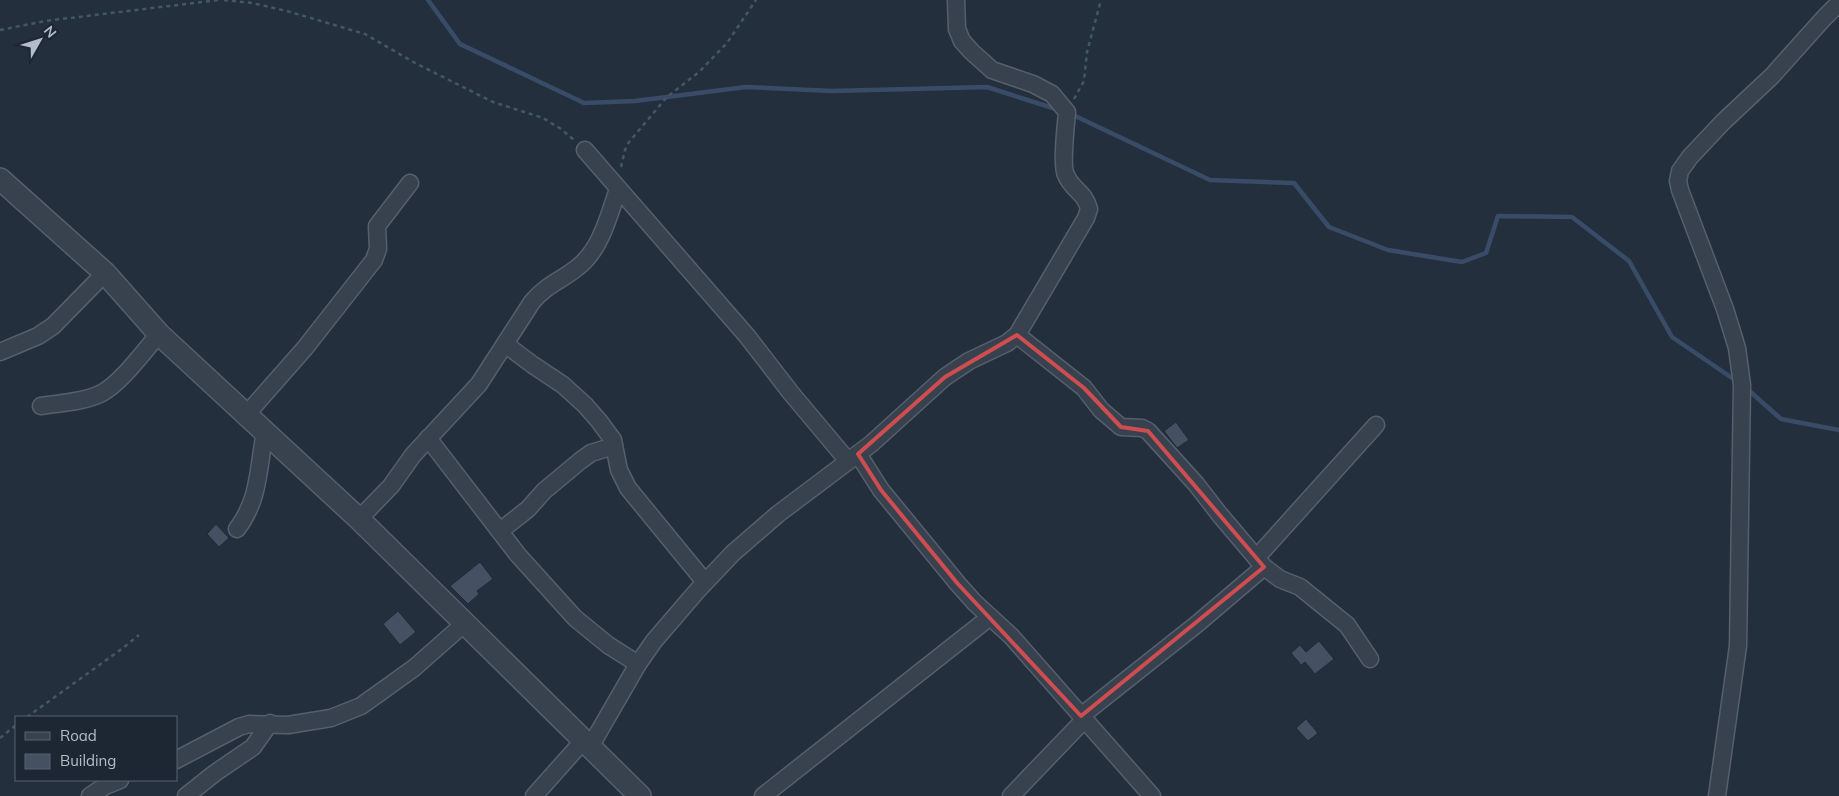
<svg xmlns="http://www.w3.org/2000/svg" width="1839" height="796" viewBox="0 0 1839 796" font-family="Mulish,sans-serif">
<style>
.lines{fill:none;stroke-linecap:round;stroke-linejoin:round}
.stream{stroke:#394c67;stroke-width:4.5}
.building{fill:#455162;stroke:#1f2835}
.minor-casing{stroke:#565f6c;stroke-width:19}
.tertiary-casing{stroke:#565f6c;stroke-width:24}
.path{stroke:#44595c;stroke-width:2.5;stroke-dasharray:4 4;stroke-linecap:butt}
.minor{stroke:#38414e;stroke-width:16}
.tertiary{stroke:#38414e;stroke-width:21}
.marked{fill:none;stroke:#ce4d50;stroke-width:4;stroke-linejoin:round}
</style>
<rect width="100%" height="100%" fill="#242f3e"/>
<g class="lines">
<g class="stream">
<polyline points="428,0 460,44 584,103 635,101 746,87 832,91 987,87 1059,110"/>
<polyline points="1071,114 1210,180 1294,183 1329,227 1388,250 1462,262 1486,253 1498,216 1572,217 1629,261 1672,337 1738,382"/>
<polyline points="1746,388 1781,419 1839,430"/>
</g>
</g>
<g class="building">
<polygon points="1176,422 1189,440 1177,448 1164,431"/>
<polygon points="216,524 229,538 219,547 207,534"/>
<polygon points="480,562 493,579 477,591 479,594 468,604 450,586"/>
<polygon points="398,611 416,632 400,645 383,624"/>
<polygon points="1319,641 1334,659 1315,674 1305,662 1301,665 1291,653 1300,645 1306,652"/>
<polygon points="1306,719 1318,733 1308,741 1296,728"/>
</g>
<g class="lines">
<defs>
<g id="minor">
<polyline points="585,150 747,336 791,393 848,461"/>
<polyline points="1017,335 1084,388 1101,410 1121,427 1142,428 1148,431 1196,484 1220,515 1264,567 1280,579 1300,587 1347,625 1370,659"/>
<polyline points="505,344 533,365 563,385 585,405 599,421 613,440 619,470 628,488 705,582"/>
<polyline points="0,352 38,336 53,326 105,273"/>
<path d="M41 406C60 403 84 402 102 393 122 382 144 351 159 334"/>
<polyline points="246,415 305,348 374,260 378,249 377,226 410,183"/>
<polyline points="428,438 518,555 575,618 608,645 638,664"/>
<polyline points="858,454 881,490 958,584 975,603 1011,636 1152,796"/>
<path d="M359 519 391 486 413 455 479 384 532 302C547 284 561 281 578 267 601 249 609 215 618 189"/>
<path d="M237 529C260 499 258 467 265 432"/>
<polyline points="500,531 528,509 544,491 580,461 591,453 614,446"/>
<polyline points="1257,557 1376,425"/>
<polyline points="1081,716 1197,624 1264,567"/>
<path d="M590 747 638 664 654 641 697 591 733 553 778 514 871 444 945 377 969 361 1007 343 1017 335 1086 218 1089 209C1085 192 1072 190 1066 175 1061 165 1066 125 1067 112L1052 94 1033 84 992 70 972 52 962 41 957 29 956 0"/>
<polyline points="176,760 239,727 249,724 288,725 331,718 361,706 414,668 465,623"/>
<polyline points="90,796 105,786 120,780"/>
<polyline points="186,796 215,773 253,747 270,723"/>
<polyline points="534,796 583,741"/>
<polyline points="763,796 990,617"/>
<polyline points="1011,796 1084,720"/>
<polyline points="1717,796 1738,646 1742,385 1737,348 1725,309 1680,190 1678,181 1680,171 1690,157 1723,122 1772,76 1824,18 1839,3"/>
</g>
<polyline id="tertiary" points="0,179 105,273 159,334 359,519 640,796"/>
</defs>
<use href="#minor" class="minor-casing"/>
<use href="#tertiary" class="tertiary-casing"/>
<g class="path">
<polyline points="224,0 252,3 287,11 365,34 415,63 493,102 543,118 561,129 574,140"/>
<polyline points="0,30 45,21 219,0"/>
<polyline points="1074,99 1084,81 1087,52 1101,0"/>
<polyline points="621,167 625,150 629,142 667,97 699,72 727,43 756,0"/>
<polyline points="27,717 123,648 139,635"/>
<polyline points="0,738 16,725"/>
</g>
<use href="#minor" class="minor"/>
<use href="#tertiary" class="tertiary"/>
</g>
<path class="marked" d="M1017 335 1084 388 1121 427 1148 431 1264 567 1081 716 958 584 881 490 858 454 945 377Z"/>
<rect x="15" y="716" width="162" height="65" fill="#1d2633" stroke="#59626f"/>
<rect x="25" y="732" width="25" height="8" fill="#38414e" stroke="#59626f"/>
<text x="60" y="741" font-size="15" fill="#b4bcc9">Road</text>
<rect x="25" y="754" width="25" height="15" fill="#455162" stroke="#59626f"/>
<text x="60" y="766" font-size="15" fill="#b4bcc9">Building</text>
<g transform="translate(40 40) rotate(51)" stroke="#1d2633" stroke-width="4" paint-order="stroke">
<path d="M0-4L9 19L0 12L-9 19Z" fill="#b4bcc9"/>
<text y="-8" font-size="14" font-weight="bold" text-anchor="middle" fill="#b4bcc9">N</text>
</g>
</svg>
